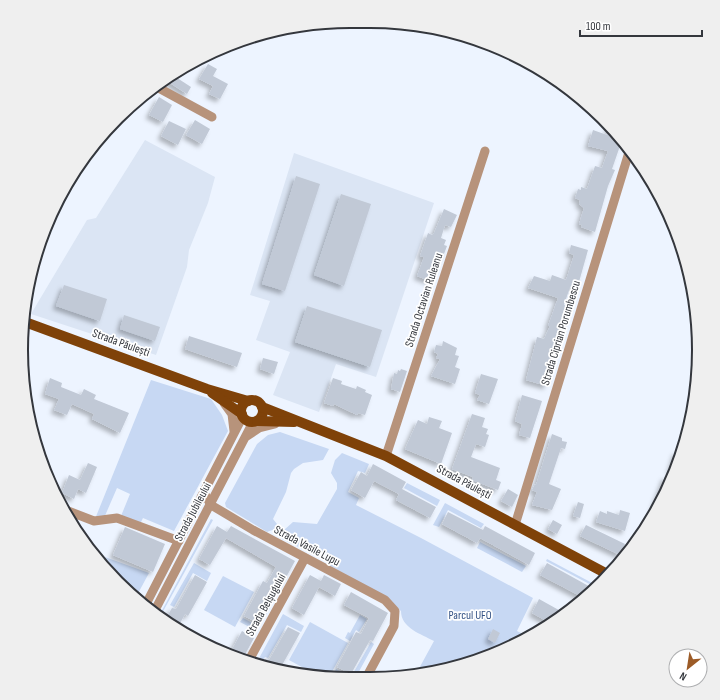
<svg xmlns="http://www.w3.org/2000/svg" width="720" height="700" viewBox="0 0 720 700" font-family="'Sofia Sans Condensed',sans-serif">
<style>
.built{fill:#dbe5f4}
.green{fill:#c7d8f3}
.building{fill:#c1c9d6;filter:url(#shadow)}
.lines{fill:none;stroke-linecap:round;stroke-linejoin:round}
.minor{stroke:#b7937b;stroke-width:9}
.major{stroke:#7f4209;stroke-width:10}
.labels{text-anchor:middle;dominant-baseline:central;stroke-width:3.5;stroke-linejoin:round;paint-order:stroke}
.street-label{font-size:12px;fill:#34373d;stroke:#fff}
.park-label{font-size:12px;fill:#315083;stroke:#fff}
.rim{fill:none;stroke:#34373d;stroke-width:2}
</style>
<defs>
<filter id="shadow"><feDropShadow dx="-3.5" dy="3.5" stdDeviation="2" flood-color="#0004"/></filter>
</defs>
<rect width="100%" height="100%" fill="#edf4ff"/>
<g class="built">
<polygon points="145,140 215,177 208,203 189,250 187,267 156,355 31,314 87,220 96,218"/>
<polygon points="294,153 434,203 376,377 336,364 319,412 273,395 290,352 256,340 270,301 250,295"/>
</g>
<g class="green">
<polygon points="151,380 211,399 222,415 228,431 174,531 143,518 140,524 121,516 130,494 117,488 104,518 95,519"/>
<polygon points="280,432 329,449 323,460 303,463 294,469 291,473 286,492 273,519 277,524 275,529 267,532 226,507 225,503 257,444 268,435"/>
<path d="M342 453 369 464 365 473 358 471 348 492 359 498 356 505 421 538 533 598 517 631 529 637C495 658 455 668 416 674L434 641C421 634 401 628 401 611L387 598 327 564V561L282 539 281 537 284 530 293 522 317 524 337 489V483L331 473 335 460Z"/>
<polygon points="407,483 440,500 437,506 404,488"/>
<polygon points="445,503 484,524 481,528 448,510 439,527 433,525"/>
<polygon points="211,519 213,520 160,617 159,616"/>
<polygon points="480,542 526,566 522,572 477,548"/>
<polygon points="91,552 149,573 135,599 133,597"/>
<polygon points="547,559 596,585 595,587 546,561"/>
<polygon points="194,563 211,573 207,581 193,573 174,607 170,605"/>
<polygon points="223,576 254,592 235,627 204,610"/>
<polygon points="277,591 279,592 257,631 240,622 243,618 258,626"/>
<polygon points="283,614 304,626 301,632 287,625 268,658 265,657 260,665 256,664"/>
<polygon points="360,615 367,619 359,632 356,630 350,641 345,638 348,632 350,633"/>
<polygon points="310,622 348,643 329,677 320,677 289,660"/>
<polygon points="371,642 374,644 356,677 345,677 335,671 336,669 351,677"/>
</g>
<g class="building">
<polygon points="208,64 217,69 213,76 228,84 220,99 209,94 213,86 199,79"/>
<polygon points="171,74 191,87 187,94 164,79"/>
<polygon points="159,97 172,105 163,122 149,115"/>
<polygon points="195,120 210,129 202,144 186,135"/>
<polygon points="169,121 186,129 178,145 161,136"/>
<polygon points="609,126 622,140 612,169 615,170 608,186 595,232 581,227 582,225 579,224 584,208 579,204 580,200 575,198 578,189 581,190 581,187 587,189 595,166 602,168 608,151 588,146 593,130 607,135"/>
<polygon points="296,176 320,184 285,291 262,284"/>
<polygon points="341,194 371,204 344,286 314,275"/>
<polygon points="444,209 457,215 451,227 445,225 441,238 446,240 444,245 447,246 442,259 439,258 430,281 417,276 424,257 420,256 428,233 432,235 434,233"/>
<polygon points="571,245 588,250 577,289 570,287 564,305 571,308 556,351 547,386 526,380 537,337 544,339 550,326 548,326 558,298 528,288 534,276 550,281 552,275 566,280 574,255 569,253"/>
<polygon points="64,285 107,299 100,321 56,306"/>
<polygon points="307,306 382,330 370,367 295,342"/>
<polygon points="124,315 160,327 155,341 120,329"/>
<polygon points="189,336 242,353 237,367 185,349"/>
<polygon points="443,341 457,348 455,355 459,356 455,367 460,369 455,384 431,376 440,359 436,358 438,354 434,352 436,345 442,346"/>
<polygon points="263,358 278,362 274,374 260,369"/>
<polygon points="401,369 407,371 400,392 391,389 394,373 397,374 398,370 400,371"/>
<polygon points="481,374 498,379 489,404 477,400 480,395 475,393"/>
<polygon points="50,378 62,383 61,387 81,395 84,389 96,395 94,399 129,413 120,433 92,419 94,414 72,404 67,415 54,410 59,399 45,394"/>
<polygon points="333,378 342,381 341,384 356,389 357,386 366,390 365,392 372,395 365,415 358,413 357,415 334,404 333,406 324,403"/>
<polygon points="522,395 542,401 530,438 519,435 522,424 515,421"/>
<polygon points="472,414 485,418 482,427 488,429 486,434 489,435 485,447 476,444 471,457 500,468 496,480 501,482 498,490 472,480 473,477 452,469"/>
<polygon points="429,417 442,421 439,428 452,433 441,464 405,449 418,420 427,424"/>
<polygon points="552,434 562,438 562,441 567,442 565,449 561,448 549,484 561,489 552,510 532,505 537,492 532,490 535,484 536,485"/>
<polygon points="676,451 682,453 674,472 670,471"/>
<polygon points="88,463 97,467 86,493 78,489 74,499 62,493 69,475 80,480"/>
<polygon points="373,464 406,482 402,489 436,507 430,518 396,500 399,494 374,481 365,498 351,490 361,472 367,476"/>
<polygon points="665,476 672,478 657,510 653,509"/>
<polygon points="508,489 518,495 512,507 501,501"/>
<polygon points="578,502 584,504 580,518 573,516"/>
<polygon points="620,510 630,513 625,531 596,522 600,511 607,514 607,511 619,515"/>
<polygon points="448,512 483,530 485,526 535,553 529,565 480,538 477,543 442,524"/>
<polygon points="553,520 562,525 557,534 548,529"/>
<polygon points="586,525 625,544 620,555 580,536"/>
<polygon points="217,526 227,532 231,526 295,561 279,590 276,588 258,623 244,616 263,581 267,583 276,567 226,538 210,565 199,559"/>
<polygon points="125,527 165,544 153,572 113,555"/>
<polygon points="547,563 594,589 584,598 540,575"/>
<polygon points="195,575 207,582 188,616 185,614 177,629 165,620 172,608 176,609"/>
<polygon points="310,575 321,581 324,575 341,584 335,596 319,587 304,615 292,608"/>
<polygon points="351,592 388,613 373,641 370,640 351,674 337,667 356,632 361,634 369,618 344,605"/>
<polygon points="539,599 566,614 550,623 532,613"/>
<polygon points="288,627 300,633 281,667 278,666 284,669 283,671 261,666 265,659 269,660"/>
<polygon points="493,629 500,633 495,643 488,639"/>
<polygon points="242,631 254,638 242,660 229,655"/>
</g>
<g class="lines">
<g class="minor">
<polyline points="155,86 212,117"/>
<polyline points="224,403 232,414 234,431"/>
<polyline points="247,436 259,428 275,424"/>
<polyline points="386,456 485,151"/>
<polyline points="204,493 211,505 253,530 385,600 395,611 394,626 366,678"/>
<polyline points="63,509 94,521 117,518 179,541"/>
<polyline points="515,525 630,149"/>
<polyline points="145,606 243,416"/>
<polyline points="154,612 253,422"/>
<polyline points="248,662 305,558"/>
</g>
<g class="major">
<polyline points="25,322 207,389 248,401"/>
<polyline points="212,393 242,414"/>
<circle cx="252" cy="411" r="11"/>
<polyline points="262,407 386,456 609,575"/>
<polyline points="257,421 294,422"/>
</g>
</g>
<g class="labels">
<g class="street-label">
<text transform="translate(424 300) rotate(-72)">Strada Octavian Ruleanu</text>
<text transform="translate(561 333) rotate(-73)">Strada Ciprian Porumbescu</text>
<text transform="translate(121 343) rotate(20)">Strada Păulești</text>
<text transform="translate(464 482) rotate(28)">Strada Păulești</text>
<text transform="translate(193 512) rotate(-62)">Strada Jubileului</text>
<text transform="translate(307 546) rotate(28)">Strada Vasile Lupu</text>
<text transform="translate(266 605) rotate(-61)">Strada Belșugului</text>
</g>
<g class="park-label">
<text x="470" y="615">Parcul UFO</text>
</g>
</g>
<path d="M0 0H720V700H0ZM350 28H370A322 322 0 0 1 692 350V350A322 322 0 0 1 370 672H350A322 322 0 0 1 28 350V350A322 322 0 0 1 350 28Z" fill="#efefef" fill-rule="evenodd"/>
<path class="rim" d="M350 28H370A322 322 0 0 1 692 350V350A322 322 0 0 1 370 672H350A322 322 0 0 1 28 350V350A322 322 0 0 1 350 28Z"/>
<g transform="translate(688 668) rotate(210)"><circle r="19" fill="#ffffff" stroke="#aeafb1"/>
<path d="M0-3L7 15L0 10L-7 15Z" fill="#9c5b27"/>
<text y="-6" font-size="11" font-weight="bold" text-anchor="middle" fill="#34373d">N</text>
</g>
<path d="M580 30v6h122v-6" fill="none" stroke="#34373d" stroke-width="2"/>
<text x="586" y="30" font-size="12" fill="#34373d" stroke="#ffffff" stroke-width="3" paint-order="stroke">100 m</text>
</svg>
